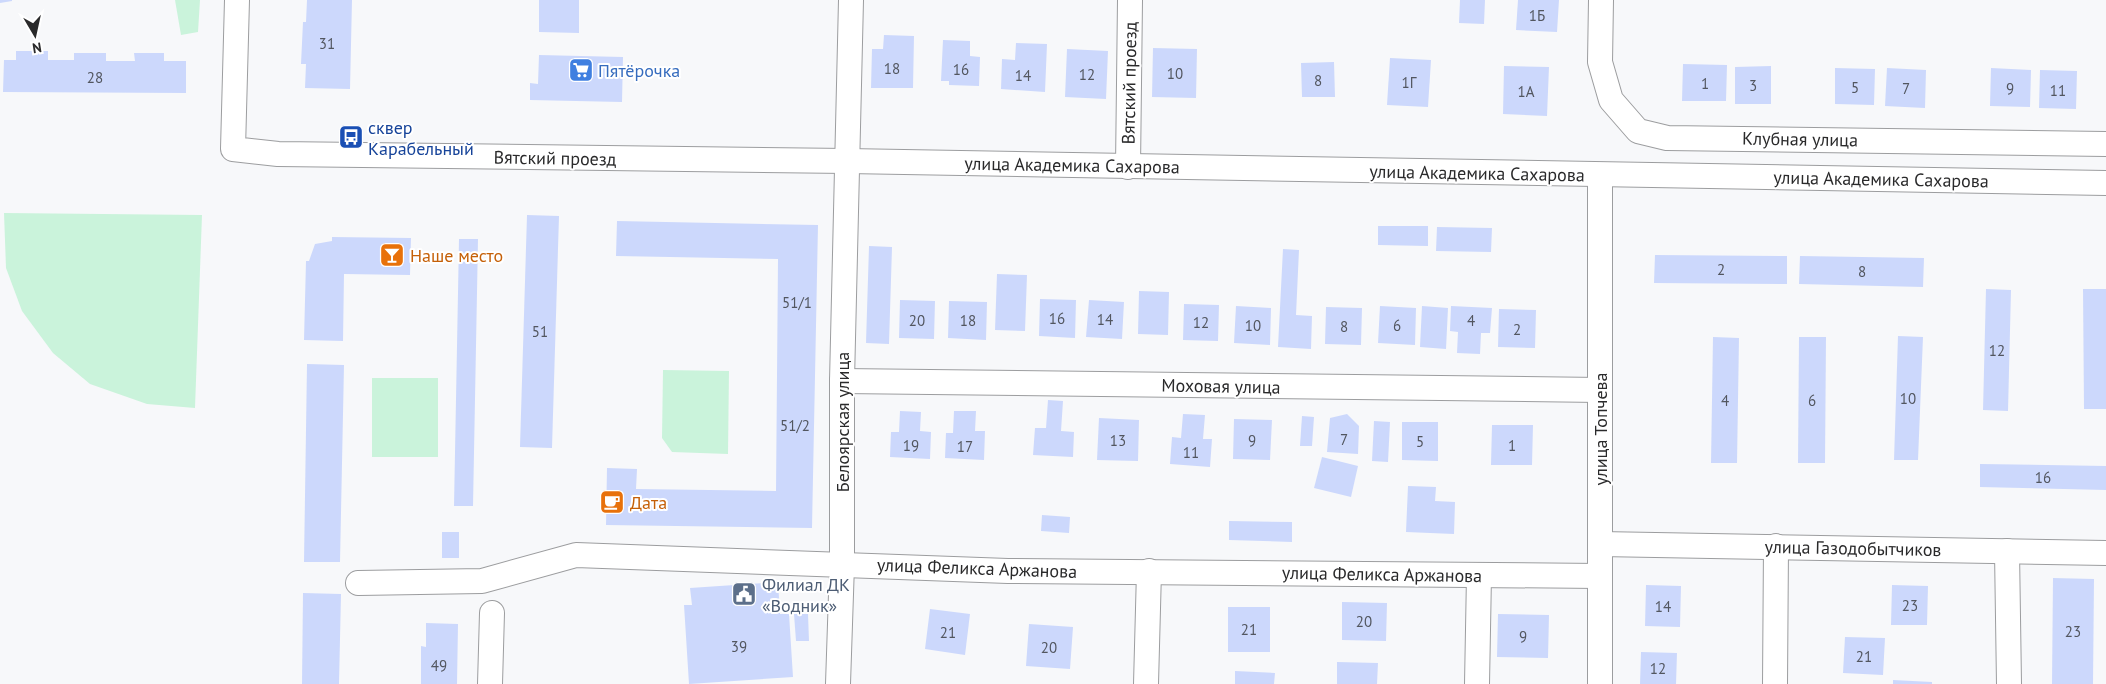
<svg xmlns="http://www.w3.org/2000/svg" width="2106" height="684" viewBox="0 0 2106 684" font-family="'PT Sans',sans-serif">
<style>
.green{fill:#caf3db}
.building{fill:#ccd8fc}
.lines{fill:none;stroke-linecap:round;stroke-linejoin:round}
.minor-casing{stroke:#9c9d9f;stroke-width:26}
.minor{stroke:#fff;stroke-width:24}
.labels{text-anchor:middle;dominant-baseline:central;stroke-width:4;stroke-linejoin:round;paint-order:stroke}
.number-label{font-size:15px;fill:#52565f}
.shop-label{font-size:18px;fill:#366cbe;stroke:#fff;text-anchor:start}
.street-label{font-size:18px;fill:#2a2a2b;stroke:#fff}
.transit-label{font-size:18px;fill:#164399;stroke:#fff;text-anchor:start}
.food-label{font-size:18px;fill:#c56008;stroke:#fff;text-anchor:start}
.service-label{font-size:18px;fill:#4e5e75;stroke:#fff;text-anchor:start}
</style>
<rect width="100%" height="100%" fill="#f7f8fa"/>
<g class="green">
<polygon points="175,0 200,0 198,32 181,35"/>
<polygon points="4,213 202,215 195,408 147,404 90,384 53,353 22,311 6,268"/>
<polygon points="663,370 729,371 728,454 672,452 662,438"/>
<rect x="372" y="378" width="66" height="79"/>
</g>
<g class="building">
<polygon points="0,0 12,0 12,1 0,3"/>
<polygon points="307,0 352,0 350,89 305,88 306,64 301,64 303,22 306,22"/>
<polygon points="539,0 579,0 579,33 539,32"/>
<polygon points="1460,0 1485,0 1484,24 1459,23"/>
<polygon points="1518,0 1559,0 1557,32 1516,30"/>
<polygon points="884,35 914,36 913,88 871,88 872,49 883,49"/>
<polygon points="943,40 970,41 970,56 980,57 979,86 949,85 949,81 941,81"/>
<polygon points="1016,43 1047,44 1045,92 1001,89 1002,59 1015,60"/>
<polygon points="1153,48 1197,49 1196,98 1152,97"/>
<polygon points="1067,49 1108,51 1106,99 1065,97"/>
<polygon points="16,51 48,51 48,60 74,60 74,53 106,53 106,61 135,61 134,53 164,53 164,61 186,61 186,93 3,92 4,60 16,60"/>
<polygon points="539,55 623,57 622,102 530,100 530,83 538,84"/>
<polygon points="1390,58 1431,60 1428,107 1387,105"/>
<polygon points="1334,62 1335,97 1302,97 1301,63"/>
<polygon points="1683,64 1727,65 1726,101 1682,101"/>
<polygon points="1504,66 1549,67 1547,116 1503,114"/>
<polygon points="1771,66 1771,104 1735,104 1735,67"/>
<polygon points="1835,68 1875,69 1874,105 1835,104"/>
<polygon points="1887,68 1926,70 1925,108 1885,106"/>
<polygon points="1991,68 2031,70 2030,107 1990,106"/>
<polygon points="2040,70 2077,71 2076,109 2039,108"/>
<polygon points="527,215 559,216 552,448 520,447"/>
<polygon points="617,221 818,225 812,528 606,525 607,468 637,469 636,489 776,491 778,259 616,256"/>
<polygon points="1378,226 1428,226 1428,246 1378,245"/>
<polygon points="1437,227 1492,228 1491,252 1436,251"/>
<polygon points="332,237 411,238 410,275 344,274 343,341 304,340 306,261 309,261 315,244 332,241"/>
<polygon points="459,239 478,239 473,506 454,506"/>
<polygon points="869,246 892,247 889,344 866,343"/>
<polygon points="1283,249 1299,250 1296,315 1312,316 1311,349 1278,347"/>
<polygon points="1655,255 1787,256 1787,284 1654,283"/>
<polygon points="1800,256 1924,258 1923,287 1799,284"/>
<polygon points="997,274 1027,275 1025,331 995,330"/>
<polygon points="1986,289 2011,290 2008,411 1983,410"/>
<polygon points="2083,289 2106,289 2106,409 2084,409"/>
<polygon points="1139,291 1169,292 1168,335 1138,334"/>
<polygon points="1040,299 1076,300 1075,338 1039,336"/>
<polygon points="900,300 935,301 934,339 899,338"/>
<polygon points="1089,300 1124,302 1122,339 1086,337"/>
<polygon points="949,301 987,302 986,340 948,338"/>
<polygon points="1184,304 1219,305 1218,341 1183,340"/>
<polygon points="1236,306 1271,308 1270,345 1234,343"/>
<polygon points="1380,306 1416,308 1415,345 1378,343"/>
<polygon points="1422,306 1448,308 1446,349 1420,347"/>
<polygon points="1451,306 1492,308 1490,333 1481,333 1480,354 1457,353 1458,332 1450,331"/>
<polygon points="1326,307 1362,308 1361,345 1325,344"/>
<polygon points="1499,309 1536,310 1535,348 1498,347"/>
<polygon points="1898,336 1923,337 1918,460 1894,460"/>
<polygon points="1713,337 1739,338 1737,463 1711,463"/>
<polygon points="1799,337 1826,337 1825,463 1798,463"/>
<polygon points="307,364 344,365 340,562 304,562"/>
<polygon points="1048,400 1063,401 1061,431 1074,432 1073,457 1033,455 1035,428 1046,428"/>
<polygon points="900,411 921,412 920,431 931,432 930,459 890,457 891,432 899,432"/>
<polygon points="954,411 976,411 975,431 985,431 984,460 945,458 946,433 953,433"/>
<polygon points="1183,414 1205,415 1203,439 1212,439 1210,467 1170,464 1172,437 1181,438"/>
<polygon points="1347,414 1359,426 1358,454 1327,452 1330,418"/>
<polygon points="1302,416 1314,417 1312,446 1300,446"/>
<polygon points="1099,418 1139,420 1138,461 1097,460"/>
<polygon points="1234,419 1272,420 1270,460 1233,459"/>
<polygon points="1374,421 1390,422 1388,462 1372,461"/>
<polygon points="1402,422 1438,422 1438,461 1402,460"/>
<polygon points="1492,425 1533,425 1532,465 1491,465"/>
<polygon points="1322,457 1358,466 1351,497 1314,488"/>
<polygon points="1980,464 2106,466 2106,490 1980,487"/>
<polygon points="1408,486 1436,487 1435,501 1455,502 1454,534 1406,532"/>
<polygon points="1042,515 1070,517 1069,533 1041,531"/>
<polygon points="1229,521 1292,522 1292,542 1229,540"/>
<rect x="442" y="532" width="17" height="26"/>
<polygon points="2053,578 2094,579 2093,684 2052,684"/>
<polygon points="778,582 780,614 789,614 793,677 689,684 684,605 692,605 690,588"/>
<polygon points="1646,585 1681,586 1680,627 1645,626"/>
<polygon points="1892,585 1928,586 1927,625 1891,625"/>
<polygon points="303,593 341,594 339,684 302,684"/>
<polygon points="1342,602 1387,603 1386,641 1342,640"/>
<rect x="1228" y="607" width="42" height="45"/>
<polygon points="930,609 970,614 965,655 925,649"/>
<polygon points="794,614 808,614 809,641 796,641"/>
<polygon points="1498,614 1549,615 1548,658 1497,657"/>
<polygon points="426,623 458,624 457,684 421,684 421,646 426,647"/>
<polygon points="1029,624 1073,627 1070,669 1026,666"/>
<polygon points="1845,637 1885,638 1883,675 1843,673"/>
<polygon points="1641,652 1677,653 1676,684 1640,684"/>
<polygon points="1337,662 1378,663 1377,684 1337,684"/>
<polygon points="1235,671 1275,673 1274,684 1235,684"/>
<polygon points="1893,680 1932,682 1932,684 1893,684"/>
</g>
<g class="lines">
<defs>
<g id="minor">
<polyline points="237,0 233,149 278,154 847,161 2106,183"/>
<polyline points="1601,0 1600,62 1611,100 1638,131 1667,138 2106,144"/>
<polyline points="1128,167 1130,0"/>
<polyline points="842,381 1600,390"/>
<polyline points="1600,544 2106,553"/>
<polyline points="2007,551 2009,684"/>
<polyline points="358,583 482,581 576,555 1008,571 1600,576"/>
<polyline points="490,684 492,613"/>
<polyline points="838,684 842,564 842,381 851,0"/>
<polyline points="1146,684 1149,571"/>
<polyline points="1477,684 1479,575"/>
<polyline points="1600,684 1600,175"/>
<polyline points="1775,684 1776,546"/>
</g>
</defs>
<use href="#minor" class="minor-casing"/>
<use href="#minor" class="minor"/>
</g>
<defs>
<symbol id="supermarket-square" viewBox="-11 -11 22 22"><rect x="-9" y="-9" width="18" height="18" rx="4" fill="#3f7fe0" stroke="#fff"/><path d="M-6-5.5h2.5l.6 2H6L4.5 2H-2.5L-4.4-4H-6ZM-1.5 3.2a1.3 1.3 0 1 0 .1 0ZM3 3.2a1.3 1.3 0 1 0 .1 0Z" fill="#fff"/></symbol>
<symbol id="bus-square" viewBox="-11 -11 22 22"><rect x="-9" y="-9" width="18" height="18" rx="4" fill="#1a4fb4" stroke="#fff"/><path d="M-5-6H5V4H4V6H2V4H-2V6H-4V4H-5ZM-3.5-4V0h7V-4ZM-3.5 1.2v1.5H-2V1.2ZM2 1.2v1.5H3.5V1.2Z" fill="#fff"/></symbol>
<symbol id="bar-square" viewBox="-11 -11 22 22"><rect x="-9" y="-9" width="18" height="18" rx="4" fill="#e8710a" stroke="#fff"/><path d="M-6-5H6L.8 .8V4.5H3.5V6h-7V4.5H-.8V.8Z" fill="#fff"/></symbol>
<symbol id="cafe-square" viewBox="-11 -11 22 22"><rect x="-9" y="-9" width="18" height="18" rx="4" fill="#e8710a" stroke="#fff"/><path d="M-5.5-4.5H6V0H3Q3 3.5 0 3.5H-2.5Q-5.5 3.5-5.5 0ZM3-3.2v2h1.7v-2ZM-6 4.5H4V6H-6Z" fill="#fff"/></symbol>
<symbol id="civic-square" viewBox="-11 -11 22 22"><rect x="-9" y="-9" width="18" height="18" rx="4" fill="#5c6f8a" stroke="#fff"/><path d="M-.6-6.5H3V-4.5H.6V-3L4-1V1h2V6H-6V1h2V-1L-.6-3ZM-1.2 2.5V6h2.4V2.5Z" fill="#fff"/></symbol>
</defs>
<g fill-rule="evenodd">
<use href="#supermarket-square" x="567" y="56" width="28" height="28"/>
<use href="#bus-square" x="337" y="123" width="28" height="28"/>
<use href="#bar-square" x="378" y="241" width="28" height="28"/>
<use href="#cafe-square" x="598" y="488" width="28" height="28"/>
<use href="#civic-square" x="730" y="580" width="28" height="28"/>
</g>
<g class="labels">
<g class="number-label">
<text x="1537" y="15">1Б</text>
<text x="327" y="43">31</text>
<text x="892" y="68">18</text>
<text x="961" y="69">16</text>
<text x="1175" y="73">10</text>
<text x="1087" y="74">12</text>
<text x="1023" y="75">14</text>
<text x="95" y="77">28</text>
<text x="1318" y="80">8</text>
<text x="1409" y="82">1Г</text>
<text x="1705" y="83">1</text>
<text x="1753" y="85">3</text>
<text x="1855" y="87">5</text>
<text x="1906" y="88">7</text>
<text x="2010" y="88">9</text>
<text x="2058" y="90">11</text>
<text x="1526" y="91">1А</text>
<text x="1721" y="269">2</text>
<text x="1862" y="271">8</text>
<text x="797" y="302">51/1</text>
<text x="1057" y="318">16</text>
<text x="1105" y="319">14</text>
<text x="917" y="320">20</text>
<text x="968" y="320">18</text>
<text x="1471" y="320">4</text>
<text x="1201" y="322">12</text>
<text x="1253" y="325">10</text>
<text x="1397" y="325">6</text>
<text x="1344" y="326">8</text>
<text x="1517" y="329">2</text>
<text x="540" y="331">51</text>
<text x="1997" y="350">12</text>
<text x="1908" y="398">10</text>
<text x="1725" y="400">4</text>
<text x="1812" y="400">6</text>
<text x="795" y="425">51/2</text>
<text x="1344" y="439">7</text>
<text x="1118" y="440">13</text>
<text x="1252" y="440">9</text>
<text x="1420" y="441">5</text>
<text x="911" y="445">19</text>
<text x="1512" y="445">1</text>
<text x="965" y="446">17</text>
<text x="1191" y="452">11</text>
<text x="2043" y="477">16</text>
<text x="1910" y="605">23</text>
<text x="1663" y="606">14</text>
<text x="1364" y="621">20</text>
<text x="1249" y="629">21</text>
<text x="2073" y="631">23</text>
<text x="948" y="632">21</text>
<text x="1523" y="636">9</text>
<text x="739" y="646">39</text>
<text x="1049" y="647">20</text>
<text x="1864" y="656">21</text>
<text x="439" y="665">49</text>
<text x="1658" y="668">12</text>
</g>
<g class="shop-label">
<text x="598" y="70">Пятёрочка</text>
</g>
<g class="street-label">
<text transform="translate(1129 83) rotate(-89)">Вятский проезд</text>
<text transform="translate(1800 139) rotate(1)">Клубная улица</text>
<text transform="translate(555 158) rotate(1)">Вятский проезд</text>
<text transform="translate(1072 165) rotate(1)">улица Академика Сахарова</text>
<text transform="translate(1477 173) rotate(1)">улица Академика Сахарова</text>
<text transform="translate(1881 179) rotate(1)">улица Академика Сахарова</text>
<text transform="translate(1221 386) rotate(1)">Моховая улица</text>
<text transform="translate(842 422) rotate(-90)">Белоярская улица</text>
<text transform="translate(1600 429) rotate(-90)">улица Топчева</text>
<text transform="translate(1853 548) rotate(1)">улица Газодобытчиков</text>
<text transform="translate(977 568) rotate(2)">улица Феликса Аржанова</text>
<text transform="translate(1382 574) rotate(1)">улица Феликса Аржанова</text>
</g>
<g class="transit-label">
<text x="368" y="127">сквер<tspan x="368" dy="21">Карабельный</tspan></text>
</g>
<g class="food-label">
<text x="410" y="255">Наше место</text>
<text x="630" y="502">Дата</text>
</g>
<g class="service-label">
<text x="762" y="584">Филиал ДК<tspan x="762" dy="21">«Водник»</tspan></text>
</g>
</g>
<g transform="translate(35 35) rotate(171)" stroke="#ffffff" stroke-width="4" paint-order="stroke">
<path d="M0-4L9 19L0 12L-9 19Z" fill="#2a2a2b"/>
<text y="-8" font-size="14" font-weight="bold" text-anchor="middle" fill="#2a2a2b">N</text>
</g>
</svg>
